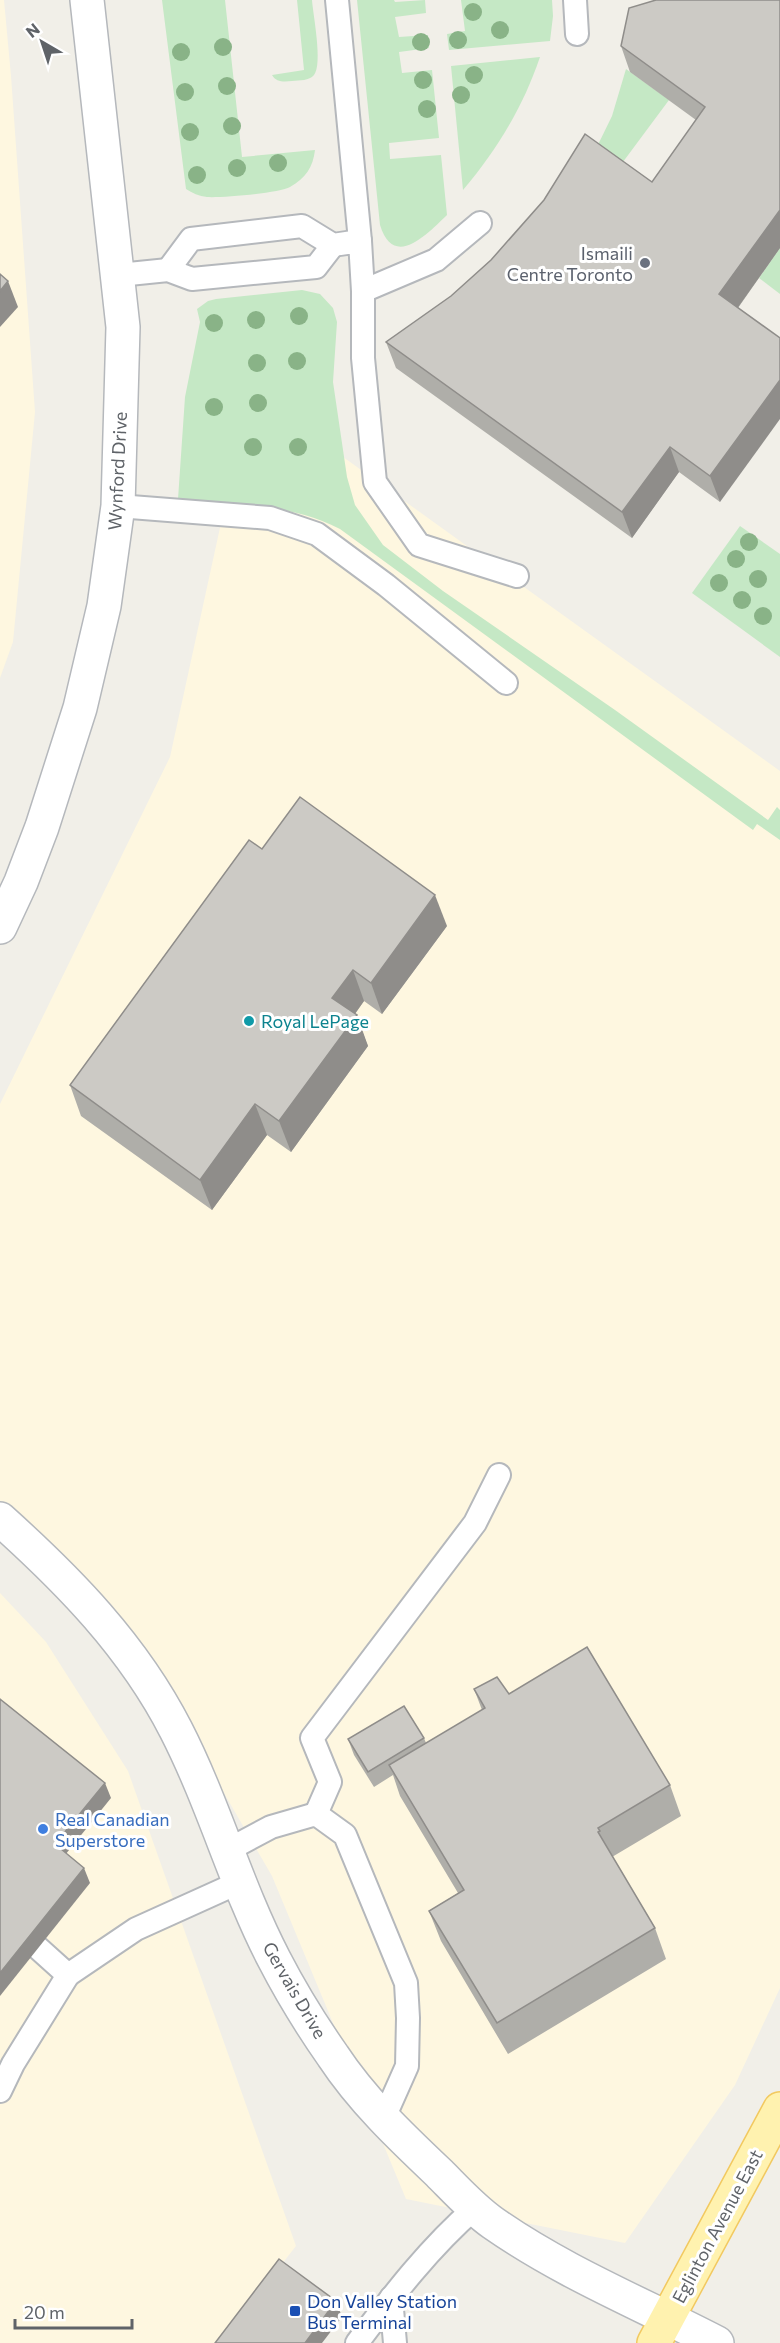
<svg xmlns="http://www.w3.org/2000/svg" width="780" height="2343" viewBox="0 0 780 2343" font-family="Commissioner,sans-serif">
<style>
.commercial{fill:#fef7e0}
.green{fill:#c5e8c5}
.lines{fill:none;stroke-linecap:round;stroke-linejoin:round}
.service-casing{stroke:#b5b8bc;stroke-width:26}
.minor-casing{stroke:#b5b8bc;stroke-width:36}
.tertiary-casing{stroke:#b5b8bc;stroke-width:36}
.primary-casing{stroke:#f2c960;stroke-width:36}
.service{stroke:#fff;stroke-width:22}
.minor{stroke:#fff;stroke-width:33}
.tertiary{stroke:#fff;stroke-width:33}
.primary{stroke:#fff2af;stroke-width:33}
.tree{fill:#89b387}
.wall{fill:#afaea9}
.shaded-wall{fill:#8f8d8a}
.building{fill:#cccac5;stroke:#8f8d8a;stroke-width:1.5}
.worship-dot{fill:#6b7280;stroke:#fff;stroke-width:2}
.culture-dot{fill:#0f9aa8;stroke:#fff;stroke-width:2}
.shop-dot{fill:#3f7fe0;stroke:#fff;stroke-width:2}
.transit-dot{fill:#1a4fb4;stroke:#fff;stroke-width:2}
.labels{text-anchor:middle;dominant-baseline:central;stroke-width:6;stroke-linejoin:round;paint-order:stroke}
.worship-label{font-size:18px;fill:#5b616d;stroke:#fff;text-anchor:end}
.street-label{font-size:18px;fill:#5f6368;stroke:#fff}
.culture-label{font-size:18px;fill:#0d838f;stroke:#fff;text-anchor:start}
.shop-label{font-size:18px;fill:#366cbe;stroke:#fff;text-anchor:start}
.transit-label{font-size:18px;fill:#164399;stroke:#fff;text-anchor:start}
</style>
<rect width="100%" height="100%" fill="#f1efe8"/>
<g class="commercial">
<polygon points="0,0 4,0 11,76 35,412 13,642 0,678"/>
<polygon points="250,390 780,771 780,1988 735,2085 625,2243 406,2199 272,1876 140,1648 0,1506 0,1104 170,757"/>
<polygon points="0,1593 46,1642 128,1771 296,2246 220,2343 0,2343"/>
</g>
<g class="green">
<path d="M162 0H225L242 157 315 150C313 167 306 178 290 187 280 193 221 198 207 197 199 196 192 193 186 189Z"/>
<path d="M297 0H312C313 15 323 64 314 75 309 81 300 80 292 81 283 82 276 82 272 75L304 70Z"/>
<path d="M357 0H394L395 2 425 0 426 13 395 17 399 37 428 35 429 48 399 52 402 73 432 70 439 138 389 143 390 159 441 155 447 215C429 232 394 271 380 225Z"/>
<polygon points="461,0 552,0 553,16 550,41 449,50 447,34 465,31"/>
<path d="M540 57C523 107 497 150 463 190L451 66Z"/>
<polygon points="626,69 669,100 614,174 592,157 612,116"/>
<polygon points="780,248 780,294 759,278"/>
<path d="M302 290 320 294 333 308 337 322 333 382 347 477 355 505 383 545 443 591 615 710 768 820 777 807 780 810V840L757 824 753 830 340 529C302 509 265 507 223 504 207 502 193 503 178 499L185 397 200 322 197 309 208 301 216 299Z"/>
<polygon points="740,526 780,554 780,657 692,593"/>
</g>
<g class="lines">
<defs>
<g id="service">
<polyline points="337,0 360,241"/>
<polyline points="575,0 577,34"/>
<polyline points="168,270 191,239 302,226 333,245 360,241 363,291 363,358 375,482 419,545 517,576"/>
<polyline points="119,275 168,270 192,279 316,267 333,245"/>
<polyline points="363,291 436,260 480,223"/>
<polyline points="118,506 270,518 317,534 386,585 506,683"/>
<polyline points="316,1814 330,1782 312,1738 475,1523 499,1475"/>
<polyline points="228,1850 271,1827 316,1814 345,1835 406,1983 408,2018 407,2066 383,2120"/>
<polyline points="38,1948 68,1975 136,1929 240,1882"/>
<polyline points="0,2091 13,2064 68,1975"/>
<polyline points="391,2298 395,2343"/>
<path d="M357 2343C393 2295 430 2247 475 2208"/>
</g>
<path id="minor" d="M0 1519C69 1581 133 1646 176 1730 214 1804 236 1886 274 1959 291 1992 312 2026 333 2056 362 2100 401 2137 439 2173 456 2190 473 2209 493 2223 563 2272 642 2304 717 2343"/>
<polyline id="tertiary" points="0,927 21,882 42,827 80,708 104,606 118,506 123,327 87,0"/>
<polyline id="primary" points="654,2343 780,2109"/>
</defs>
<use href="#service" class="service-casing"/>
<use href="#minor" class="minor-casing"/>
<use href="#tertiary" class="tertiary-casing"/>
<use href="#primary" class="primary-casing"/>
<use href="#service" class="service"/>
<use href="#minor" class="minor"/>
<use href="#tertiary" class="tertiary"/>
<use href="#primary" class="primary"/>
</g>
<g class="tree">
<circle cx="473" cy="12" r="9"/>
<circle cx="500" cy="30" r="9"/>
<circle cx="458" cy="40" r="9"/>
<circle cx="421" cy="42" r="9"/>
<circle cx="223" cy="47" r="9"/>
<circle cx="181" cy="52" r="9"/>
<circle cx="474" cy="75" r="9"/>
<circle cx="423" cy="80" r="9"/>
<circle cx="227" cy="86" r="9"/>
<circle cx="185" cy="92" r="9"/>
<circle cx="461" cy="95" r="9"/>
<circle cx="427" cy="109" r="9"/>
<circle cx="232" cy="126" r="9"/>
<circle cx="190" cy="132" r="9"/>
<circle cx="278" cy="163" r="9"/>
<circle cx="237" cy="168" r="9"/>
<circle cx="197" cy="175" r="9"/>
<circle cx="299" cy="316" r="9"/>
<circle cx="256" cy="320" r="9"/>
<circle cx="214" cy="323" r="9"/>
<circle cx="297" cy="361" r="9"/>
<circle cx="257" cy="363" r="9"/>
<circle cx="258" cy="403" r="9"/>
<circle cx="214" cy="407" r="9"/>
<circle cx="253" cy="447" r="9"/>
<circle cx="298" cy="447" r="9"/>
<circle cx="749" cy="542" r="9"/>
<circle cx="736" cy="559" r="9"/>
<circle cx="758" cy="579" r="9"/>
<circle cx="719" cy="583" r="9"/>
<circle cx="742" cy="600" r="9"/>
<circle cx="763" cy="616" r="9"/>
</g>
<g class="wall">
<polygon points="656,0 780,248 738,308 720,502 679,472 632,538 396,368 386,342 652,182 696,120 630,72 621,46"/>
<polygon points="447,926 382,1014 364,1001 355,1014 368,1046 291,1152 267,1135 212,1210 81,1116 70,1085"/>
<polygon points="474,1689 509,1694 670,1785 681,1816 612,1857 655,1928 666,1959 508,2054 441,1941 429,1911 458,1893 400,1796 393,1775 374,1787 354,1755 348,1739 424,1738 426,1743 482,1710"/>
</g>
<g class="shaded-wall">
<polygon points="780,210 780,248 729,320 719,294"/>
<polygon points="8,281 18,307 0,327 0,291"/>
<polygon points="780,380 780,419 720,502 710,476"/>
<polygon points="670,447 679,472 632,538 622,512"/>
<polygon points="435,895 447,926 382,1014 371,983"/>
<polygon points="353,970 364,1001 344,1029 332,998"/>
<polygon points="357,1015 368,1046 291,1152 279,1121"/>
<polygon points="255,1104 267,1135 212,1210 200,1180"/>
<polygon points="105,1783 111,1798 61,1860 55,1844"/>
<polygon points="84,1868 90,1883 0,1996 0,1973"/>
<polygon points="336,2301 342,2317 322,2343 305,2343"/>
</g>
<g class="building">
<polygon points="656,0 780,0 780,210 719,294 780,338 780,380 710,476 670,447 622,512 386,342 451,296 491,260 544,200 585,134 652,182 705,107 621,46 629,8"/>
<polygon points="0,274 8,281 0,291"/>
<polygon points="300,797 435,895 371,983 353,970 332,998 357,1015 279,1121 255,1104 200,1180 70,1085 249,840 262,849"/>
<polygon points="587,1647 670,1785 598,1828 600,1831 598,1832 655,1928 497,2023 429,1911 464,1890 389,1765 485,1708 474,1689 497,1677 509,1694"/>
<polygon points="0,1699 105,1783 55,1844 84,1868 0,1973"/>
<polygon points="404,1706 424,1738 368,1772 348,1739"/>
<polygon points="279,2259 336,2301 305,2343 215,2343"/>
</g>
<circle class="worship-dot" cx="645" cy="263" r="6"/>
<circle class="culture-dot" cx="249" cy="1021" r="6"/>
<circle class="shop-dot" cx="43" cy="1829" r="6"/>
<rect class="transit-dot" x="289" y="2305" width="12" height="12" rx="3"/>
<g class="labels">
<g class="worship-label">
<text x="633" y="253">Ismaili<tspan x="633" dy="21">Centre Toronto</tspan></text>
</g>
<g class="street-label">
<text transform="translate(117 471) rotate(-87)">Wynford Drive</text>
<text transform="translate(295 1990) rotate(60)">Gervais Drive</text>
<text transform="translate(717 2226) rotate(-62)">Eglinton Avenue East</text>
</g>
<g class="culture-label">
<text x="261" y="1021">Royal LePage</text>
</g>
<g class="shop-label">
<text x="55" y="1819">Real Canadian<tspan x="55" dy="21">Superstore</tspan></text>
</g>
<g class="transit-label">
<text x="307" y="2301">Don Valley Station<tspan x="307" dy="21">Bus Terminal</tspan></text>
</g>
</g>
<g transform="translate(42 42) rotate(321)" stroke="#ffffff" stroke-width="4.5" paint-order="stroke">
<path d="M0-4.5L10 22L0 15L-10 22Z" fill="#5f6368"/>
<text y="-9" font-size="16" font-weight="bold" text-anchor="middle" fill="#5f6368">N</text>
</g>
<path d="M15 2319v9h117v-9" fill="none" stroke="#5f6368" stroke-width="3"/>
<text x="24" y="2319" font-size="18" fill="#5f6368" stroke="#ffffff" stroke-width="4.5" paint-order="stroke">20 m</text>
</svg>
